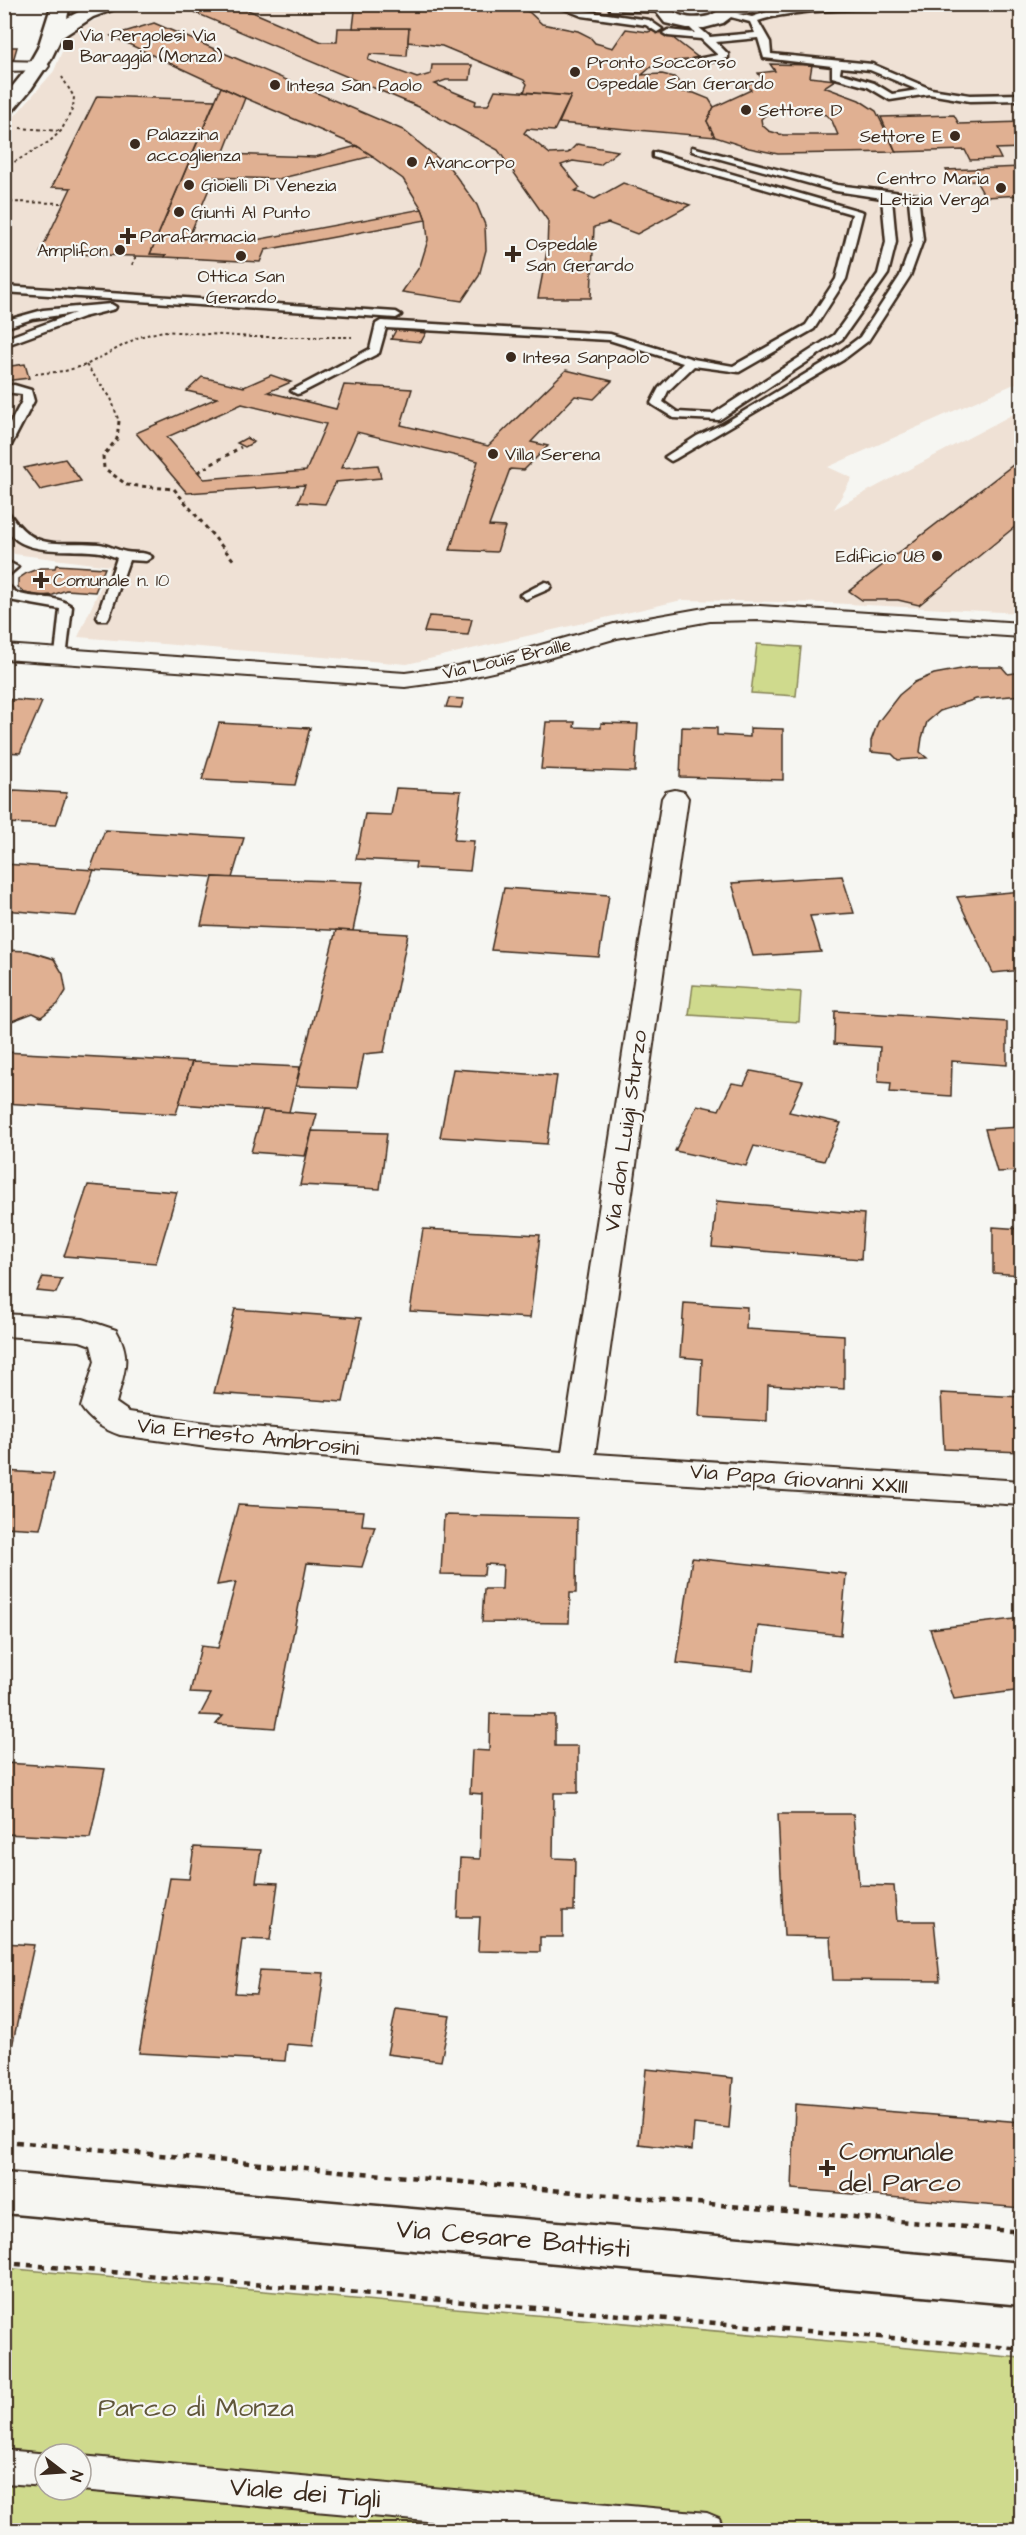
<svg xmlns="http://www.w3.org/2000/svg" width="1026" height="2535" viewBox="0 0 1026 2535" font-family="'Architects Daughter',sans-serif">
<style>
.built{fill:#efe1d5}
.green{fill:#cfda8d;stroke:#858256;stroke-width:1.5;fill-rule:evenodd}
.building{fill:#e0b092;stroke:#3b2a1e;stroke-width:1.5;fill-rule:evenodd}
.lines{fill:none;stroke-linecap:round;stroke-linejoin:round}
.service-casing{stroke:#3b2a1e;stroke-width:5}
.pedestrian-casing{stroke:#3b2a1e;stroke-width:4}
.minor-casing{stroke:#3b2a1e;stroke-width:4}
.tertiary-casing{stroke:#3b2a1e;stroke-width:5}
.secondary-casing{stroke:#3b2a1e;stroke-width:5}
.path-far2{stroke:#3b2a1e;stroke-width:2;stroke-dasharray:3 3;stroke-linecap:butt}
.path-far1{stroke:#3b2a1e;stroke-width:3;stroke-dasharray:4 4;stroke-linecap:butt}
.path{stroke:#3b2a1e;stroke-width:4.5;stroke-dasharray:6 6;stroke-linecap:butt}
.service{fill:#f6f6f2;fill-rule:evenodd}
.pedestrian{fill:#f6f6f2;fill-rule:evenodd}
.minor{fill:#f6f6f2;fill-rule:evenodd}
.tertiary{fill:#f6f6f2;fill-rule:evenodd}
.secondary{fill:#f6f6f2;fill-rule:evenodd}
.poi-dot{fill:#3b2a1e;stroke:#f6f6f2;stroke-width:2}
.labels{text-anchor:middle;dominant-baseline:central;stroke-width:4.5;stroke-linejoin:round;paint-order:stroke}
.far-poi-label{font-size:18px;fill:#3b2a1e;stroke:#f6f6f2;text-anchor:start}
.far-street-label{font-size:18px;fill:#3b2a1e;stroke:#f6f6f2}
.street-label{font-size:22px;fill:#3b2a1e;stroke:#f6f6f2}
.near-poi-label{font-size:27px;fill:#3b2a1e;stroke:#f6f6f2;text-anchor:start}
.near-street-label{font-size:27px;fill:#3b2a1e;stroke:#f6f6f2}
.near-park-label{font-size:27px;fill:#60563a;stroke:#f6f6f2}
</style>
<rect width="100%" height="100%" fill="#f6f6f2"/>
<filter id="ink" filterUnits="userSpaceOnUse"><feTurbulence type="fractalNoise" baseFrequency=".0167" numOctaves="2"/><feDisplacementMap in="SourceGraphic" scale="12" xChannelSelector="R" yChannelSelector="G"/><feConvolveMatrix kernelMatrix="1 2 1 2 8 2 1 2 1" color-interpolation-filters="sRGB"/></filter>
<g filter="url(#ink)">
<polygon class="built" points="144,4 645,4 655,14 671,23 712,25 738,14 798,9 865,4 1021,5 1021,381 828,467 852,478 834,509 1021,410 1021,613 828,603 682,600 407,664 78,637 110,566 14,554 5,540 5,127 54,71 70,32 124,6 137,9"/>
<g class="green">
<polygon points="757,644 801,647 796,696 751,693"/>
<polygon points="693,985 801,992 799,1022 689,1015"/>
<path d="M4 2268 1021 2358V2530H5ZM45 2454H81V2490H45Z"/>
</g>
<g class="building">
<polygon points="227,4 234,4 322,42 337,42 338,28 409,28 407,56 370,54 368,60 417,78 431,74 432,65 472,65 470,80 446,80 435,84 476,101 475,105 488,105 495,90 571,96 554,131 527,129 524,133 550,154 568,153 577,144 618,151 600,165 573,161 561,165 580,188 575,191 595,199 623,183 690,205 637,234 608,223 594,227 591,298 538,298 547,251 548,221 498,150 419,107 196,13"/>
<polygon points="338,4 510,5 529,12 542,24 578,31 590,37 595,43 613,48 626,29 648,32 660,28 700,59 674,61 675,66 651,67 642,75 662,74 674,77 681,84 673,91 694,93 709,99 714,107 707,121 715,137 559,123 571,96 524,92 527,84 524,80 442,46 408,42 409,28 353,28 355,11"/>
<polygon points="154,23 403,130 450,168 477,205 485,225 486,250 479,276 462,301 402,292 420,266 428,240 426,220 422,209 403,179 357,146 245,98 111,36"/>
<polygon points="4,47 17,47 13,61 4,61"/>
<path d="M770 64 812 65 810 77 835 80 824 87 859 100 876 111 896 152 778 154 749 148 715 137 707 121 714 107 751 90 746 84 763 81 758 73 775 71ZM797 108 826 115 832 121 838 135H783L769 131 762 125 761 119 768 113Z"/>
<polygon points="221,87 245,98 223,154 315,157 357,146 373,156 278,179 214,177 188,239 250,241 422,209 426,220 265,250 260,262 165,257 166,255 150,254"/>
<polygon points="97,96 215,100 150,254 166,255 165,257 40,253 71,188 52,187"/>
<polygon points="954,115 959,124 1022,122 1022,148 996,149 1001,159 970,160 965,150 896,152 881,117"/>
<polygon points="1022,167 1022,195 985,197 976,181 952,182 946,170"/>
<polygon points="396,330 426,333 421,342 391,339"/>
<polygon points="25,364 29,378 4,381 4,367"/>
<path d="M566 370 612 381 594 399 575 396 531 442 548 446 524 470 510 469 489 526 505 527 497 552 450 550 478 461 357 432 341 468 378 465 381 478 336 482 325 504 298 502 305 485 187 493 136 433 217 398 187 391 202 377 244 387 271 375 291 382 268 392 336 409 344 385 412 389 401 425 488 446ZM242 404 326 424 306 471 204 479 167 437Z"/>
<polygon points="246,438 254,442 245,447 237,443"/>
<polygon points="1022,458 1022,521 919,605 898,600 862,600 849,591"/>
<polygon points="65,459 81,481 40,490 24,468"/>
<polygon points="56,565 105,568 95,592 66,590 53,595 38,596 25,593 18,587 18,579 27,573 40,568 55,568"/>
<polygon points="429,616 472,619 468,635 424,632"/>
<polygon points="972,667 1002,667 1008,674 1022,672 1022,695 976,699 940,711 927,722 922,738 920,752 927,758 898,760 892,754 871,752 871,741 878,722 899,695 915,682 934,674"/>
<polygon points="449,698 464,699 461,708 446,707"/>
<polygon points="4,699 42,702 20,753 4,752"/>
<polygon points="546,722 575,722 574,727 601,728 601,723 638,724 635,772 541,769"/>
<polygon points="219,723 310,728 295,785 202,780"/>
<polygon points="682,727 717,728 717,735 750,737 750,728 783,729 783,780 680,777"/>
<polygon points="396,788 461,791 454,840 474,841 470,871 415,868 416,862 356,859 365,814 391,815"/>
<polygon points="14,790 67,793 56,825 4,823 4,815"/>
<polygon points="105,830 244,838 232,878 90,870"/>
<polygon points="4,864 94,870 76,916 4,910"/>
<polygon points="842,876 854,913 810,916 821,952 753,956 732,883"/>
<polygon points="213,877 363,882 353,931 201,925"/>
<polygon points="504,888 609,895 599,957 491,950"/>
<polygon points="1022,891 1022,970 993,973 957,897"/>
<polygon points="336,930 408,934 384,1052 364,1054 357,1088 296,1086"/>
<polygon points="4,950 28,951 54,959 63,974 66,991 58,1004 41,1017 33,1013 12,1021 4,1021"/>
<polygon points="835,1011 1007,1022 1007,1065 952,1061 951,1096 890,1092 891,1083 878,1082 880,1047 834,1044"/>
<polygon points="4,1052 192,1062 176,1114 4,1103"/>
<polygon points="192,1062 300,1067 289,1112 179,1104"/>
<polygon points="453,1069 557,1076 547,1144 440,1137"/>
<polygon points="751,1071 803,1081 789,1112 841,1123 824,1161 754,1146 746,1166 675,1151 697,1105 719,1110 732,1083 744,1085"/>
<polygon points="263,1110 317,1114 305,1156 251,1152"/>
<polygon points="1022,1127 1022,1171 997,1172 985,1129"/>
<polygon points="312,1131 387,1133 380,1189 300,1185"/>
<polygon points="88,1185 177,1192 156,1263 64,1256"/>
<polygon points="717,1201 864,1214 861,1259 712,1247"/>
<polygon points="993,1227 1022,1229 1022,1275 993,1273"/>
<polygon points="423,1229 540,1235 530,1318 410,1311"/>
<polygon points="43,1277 62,1279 56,1293 37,1291"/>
<polygon points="684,1303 747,1307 746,1329 844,1335 844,1389 768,1385 767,1421 699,1417 702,1359 680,1357"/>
<polygon points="235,1309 361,1318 343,1402 214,1393"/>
<polygon points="941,1393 1022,1397 1022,1452 944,1449"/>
<polygon points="4,1471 54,1474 40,1529 4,1527"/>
<polygon points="238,1505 364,1511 362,1525 375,1526 362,1567 307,1563 275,1728 216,1724 223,1716 200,1715 211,1694 190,1693 201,1646 218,1648 236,1582 217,1585"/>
<polygon points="444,1515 577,1518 576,1593 570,1593 569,1623 482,1622 484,1589 502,1589 503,1565 485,1564 484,1575 441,1574"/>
<polygon points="692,1558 846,1574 841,1635 758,1626 753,1671 677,1663"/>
<polygon points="1022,1618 1022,1690 954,1699 930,1629"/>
<polygon points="490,1714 555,1715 555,1746 578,1746 578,1793 554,1793 553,1858 575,1859 574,1911 563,1911 563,1937 540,1937 540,1952 478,1951 480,1917 457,1917 460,1858 480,1859 482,1794 470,1793 472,1750 489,1751"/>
<polygon points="4,1763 105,1769 90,1838 4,1834"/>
<polygon points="778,1814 853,1814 859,1885 894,1886 897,1921 934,1921 940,1981 833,1980 830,1937 784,1936"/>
<polygon points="194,1847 261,1850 256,1882 278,1883 270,1940 242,1939 235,1993 256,1994 260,1970 324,1973 314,2046 287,2044 285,2061 139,2053 170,1878 189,1879"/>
<polygon points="4,1943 34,1945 10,2056 4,2055"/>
<polygon points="396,2009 450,2016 441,2061 387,2054"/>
<polygon points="646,2069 733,2078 729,2128 694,2124 692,2150 639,2144"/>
<polygon points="795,2104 1022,2122 1022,2208 792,2189"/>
</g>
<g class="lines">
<defs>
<g id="service">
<polygon points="552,4 566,4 586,11 649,20 662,29 657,32 646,25 582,16"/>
<path d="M854 4H904L900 7C860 10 795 8 758 21L770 42 771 54 872 64 931 89 970 95 1022 94V100L970 101 929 94 890 100 868 87 832 77V66L764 58 758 38 716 42 728 54V58L695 65 692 64V60L718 55 701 39 668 36 663 33 668 30 695 33 685 23 690 20 710 37 755 33 750 22 719 14 724 11 752 17 767 12ZM841 67 870 70 918 90 892 94 874 83 840 73Z"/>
<polygon points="613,5 663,6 668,9 663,12 610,10 610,6"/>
<polygon points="692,147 837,185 918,195 923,240 910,276 868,341 843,360 675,459 671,461 665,457 697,436 723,424 835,356 860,337 900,276 913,240 909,200 892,199 896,242 888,274 842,339 719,420 674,418 653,405 651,403 659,388 683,363 609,340 386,328 379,353 301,393 297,394 291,391 370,349 376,324 381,321 610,334 693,359 733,366 806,325 836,279 852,214 653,157 653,153 656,152 863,212 846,279 814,329 739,372 694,366 668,391 663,402 677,412 713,414 834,335 878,274 886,242 882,198 836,191 692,151"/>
<polygon points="4,286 396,312 401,315 396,318 4,292"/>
<polygon points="111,304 116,307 115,309 83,317 4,346 4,339 75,313 32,319 4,328 4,321 43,310"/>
<polygon points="14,385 31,390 34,401 10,447 4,450 4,435 22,401 22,394 4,392 4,386"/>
<path d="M4 512H8C37 554 56 540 99 544 108 545 116 550 126 552 135 554 145 551 152 557L146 561 129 560 109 617 107 620H99L97 617 117 558C112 556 106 553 100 552 68 547 4 561 4 512Z"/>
<polygon points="4,560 18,567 4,579"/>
<polygon points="545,582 549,583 551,586 549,589 526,599 520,595"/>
<path d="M4 583C11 586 14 593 20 594 37 599 59 595 72 607L66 658H56L55 655 60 609 9 600 4 595Z"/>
</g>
<g id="pedestrian">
<polygon points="4,2450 49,2454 45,2454 45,2486 4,2483"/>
<polygon points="81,2456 707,2513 719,2518 724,2530 527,2530 81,2490"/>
</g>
<g id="minor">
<polygon points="4,61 46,62 49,66 46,70 4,71"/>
<polygon points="760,606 1022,623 1022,637 760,620 710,621 617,638 528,664 457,680 405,687 4,659 4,645 405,673 457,666 513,653 614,624 710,607"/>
<path d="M675 790 684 792 688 798 595 1454 1022 1481V1505L482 1471 214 1448 120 1435C105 1430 90 1421 81 1407L95 1361 91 1345 80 1341 4 1336V1314L83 1319 116 1330C133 1358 123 1375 116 1403L129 1412 214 1424 562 1452 662 798 666 792Z"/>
</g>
<g id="tertiary">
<polygon points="52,4 70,4 67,18 94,4 118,5 115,9 93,17 61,38 50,61 31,89 11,113 4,115 4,97 25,71 38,48"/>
<path d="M657 4H677L672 10C680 19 698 19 709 16 717 13 722 7 731 4H801L792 9 735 14 723 23 704 28H687L665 23 654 9Z"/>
</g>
<polygon id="secondary" points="4,2173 1022,2263 1022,2305 4,2213"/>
</defs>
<use href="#service" class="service-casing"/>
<use href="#pedestrian" class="pedestrian-casing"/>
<use href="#minor" class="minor-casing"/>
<use href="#tertiary" class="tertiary-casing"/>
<use href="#secondary" class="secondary-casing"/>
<g class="path-far2">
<polyline points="20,128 61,131"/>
<polyline points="4,168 49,142 61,131 73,108 74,97 62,77"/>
<polyline points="4,202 64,203"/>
<polyline points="132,265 136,256"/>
<polyline points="86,365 111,398 119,422"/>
<polyline points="35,374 65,371 86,365 139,337 163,331 252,337 352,337"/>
</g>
<g class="path-far1">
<polyline points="119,421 117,439 103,456 104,468 127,485 174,489 235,562"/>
<polyline points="198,472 241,447"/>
</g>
<g class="path">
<polyline points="4,2141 1022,2232"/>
<polyline points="4,2263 1022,2349"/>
</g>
<use href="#service" class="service"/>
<use href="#pedestrian" class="pedestrian"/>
<use href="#minor" class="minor"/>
<use href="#tertiary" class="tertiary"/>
<use href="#secondary" class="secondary"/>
</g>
</g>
<g class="poi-dot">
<rect x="62" y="39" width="12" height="12" rx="3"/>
<circle cx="575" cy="72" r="6"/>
<circle cx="275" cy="85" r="6"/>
<circle cx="746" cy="110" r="6"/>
<circle cx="955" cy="136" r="6"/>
<circle cx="135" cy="144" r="6"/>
<circle cx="412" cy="162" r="6"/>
<circle cx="189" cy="185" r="6"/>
<circle cx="1001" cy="188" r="6"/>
<circle cx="179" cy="212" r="6"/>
<path d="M125 227h6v6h6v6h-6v6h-6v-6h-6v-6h6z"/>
<circle cx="120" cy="250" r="6"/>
<path d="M510 245h6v6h6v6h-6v6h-6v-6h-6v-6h6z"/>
<circle cx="241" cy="256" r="6"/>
<circle cx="511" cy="357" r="6"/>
<circle cx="493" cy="454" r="6"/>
<circle cx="937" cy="556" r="6"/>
<path d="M38 571h6v6h6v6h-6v6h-6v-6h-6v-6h6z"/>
<path d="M824 2159h6v6h6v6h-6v6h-6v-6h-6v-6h6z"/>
</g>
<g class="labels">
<g class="far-poi-label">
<text x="80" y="35">Via Pergolesi Via<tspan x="80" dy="21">Baraggia (Monza)</tspan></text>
<text x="587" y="62">Pronto Soccorso<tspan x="587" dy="21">Ospedale San Gerardo</tspan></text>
<text x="287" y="85">Intesa San Paolo</text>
<text x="758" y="110">Settore D</text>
<text x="147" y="134">Palazzina<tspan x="147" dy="21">accoglienza</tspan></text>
<text x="943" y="136" text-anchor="end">Settore E</text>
<text x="424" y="162">Avancorpo</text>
<text x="989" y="178" text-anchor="end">Centro Maria<tspan x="989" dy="21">Letizia Verga</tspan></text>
<text x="201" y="185">Gioielli Di Venezia</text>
<text x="191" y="212">Giunti Al Punto</text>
<text x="140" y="236">Parafarmacia</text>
<text x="526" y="244">Ospedale<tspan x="526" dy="21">San Gerardo</tspan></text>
<text x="108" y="250" text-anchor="end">Amplifon</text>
<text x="241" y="276" text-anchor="middle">Ottica San<tspan x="241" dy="21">Gerardo</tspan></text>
<text x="523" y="357">Intesa Sanpaolo</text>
<text x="505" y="454">Villa Serena</text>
<text x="925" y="556" text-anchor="end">Edificio U8</text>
<text x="53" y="580">Comunale n. 10</text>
</g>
<g class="far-street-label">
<text transform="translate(507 659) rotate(-13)">Via Louis Braille</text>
</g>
<g class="street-label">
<text transform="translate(626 1131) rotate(-82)">Via don Luigi Sturzo</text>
<text transform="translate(248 1437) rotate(6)">Via Ernesto Ambrosini</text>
<text transform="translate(799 1479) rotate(4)">Via Papa Giovanni XXIII</text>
</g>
<g class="near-poi-label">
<text x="839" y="2152">Comunale<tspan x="839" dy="31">del Parco</tspan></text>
</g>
<g class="near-street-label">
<text transform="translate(513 2239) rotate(5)">Via Cesare Battisti</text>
<text transform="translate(305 2493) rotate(5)">Viale dei Tigli</text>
</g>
<g class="near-park-label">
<text x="196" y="2408">Parco di Monza</text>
</g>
</g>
<rect width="1026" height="2535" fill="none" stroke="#f6f6f2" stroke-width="24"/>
<rect x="12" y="12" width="1002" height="2511" fill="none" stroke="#3b2a1e" stroke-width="2" filter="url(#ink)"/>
<g transform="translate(63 2472) rotate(107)"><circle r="28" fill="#f6f6f2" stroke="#aba49d" stroke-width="1.5"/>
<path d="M0-4.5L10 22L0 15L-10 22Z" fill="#3b2a1e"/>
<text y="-9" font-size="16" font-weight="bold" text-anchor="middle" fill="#3b2a1e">N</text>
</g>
</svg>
